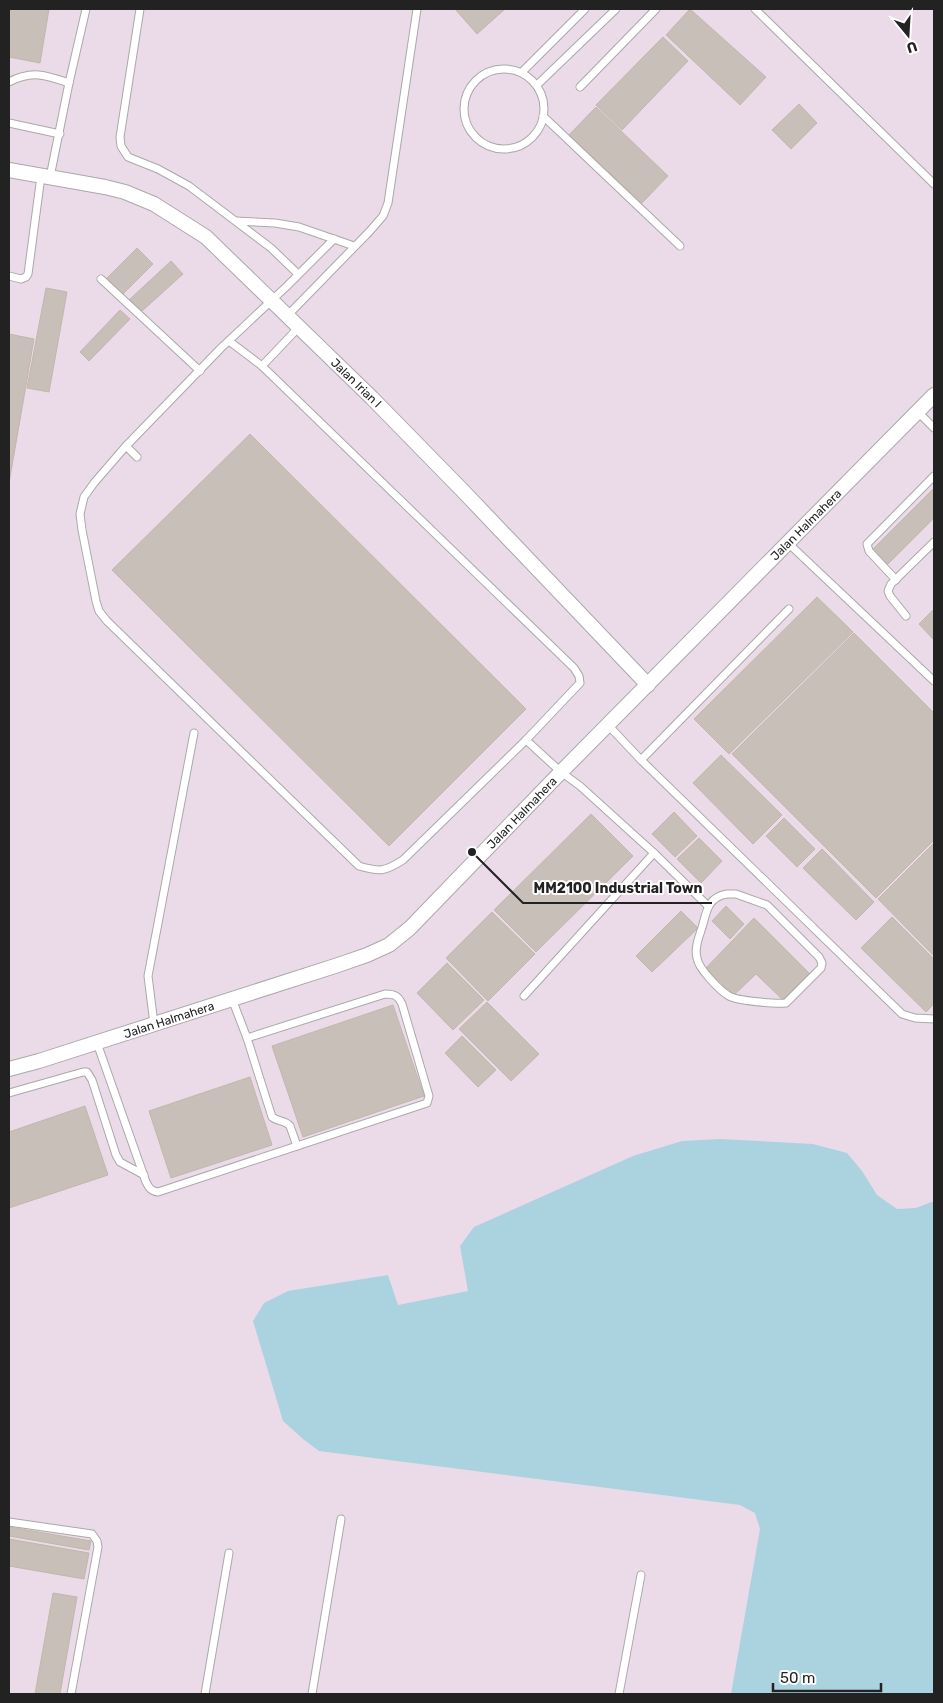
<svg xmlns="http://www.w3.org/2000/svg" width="943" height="1703" viewBox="0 0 943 1703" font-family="Rubik,sans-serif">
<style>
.industrial{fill:#ebdbe8}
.water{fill:#aad3df}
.building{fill:#c7bfb8;stroke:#c4b6ab}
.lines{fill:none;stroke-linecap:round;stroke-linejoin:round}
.lane-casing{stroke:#a9a9a9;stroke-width:9}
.street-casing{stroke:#a9a9a9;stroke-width:16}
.lane{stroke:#fff;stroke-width:7}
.street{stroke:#fff;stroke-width:14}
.labels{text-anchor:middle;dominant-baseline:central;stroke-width:4;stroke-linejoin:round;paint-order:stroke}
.street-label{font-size:12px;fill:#222;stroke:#fff}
.leader{fill:none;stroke:#222;stroke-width:2}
.callout-dot{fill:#222;stroke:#fff;stroke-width:2}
.callout-label{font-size:14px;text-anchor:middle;font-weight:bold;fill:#222;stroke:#fff;stroke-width:4;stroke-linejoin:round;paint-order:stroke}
</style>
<rect width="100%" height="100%" fill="#f2efe9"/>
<rect class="industrial" x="9" y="9" width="925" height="1685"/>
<polygon class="water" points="720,1139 813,1144 847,1153 862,1171 877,1195 897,1209 916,1208 934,1201 934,1694 731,1694 760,1529 755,1513 740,1505 319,1451 303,1439 283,1421 253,1321 264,1303 288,1291 388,1275 398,1305 468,1291 460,1246 474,1227 633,1156 682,1141"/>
<g class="building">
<polygon points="9,9 49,9 40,63 9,57"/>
<polygon points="455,9 505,9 477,34"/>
<polygon points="690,9 766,77 740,105 666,35"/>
<polygon points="663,37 688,61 622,130 596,105"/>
<polygon points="799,104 817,123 791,149 772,130"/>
<polygon points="596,107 668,176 642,203 569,135"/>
<polygon points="137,248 153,264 122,295 106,279"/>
<polygon points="171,261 183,274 141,312 129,300"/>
<polygon points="46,288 67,292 49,392 27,388"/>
<polygon points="120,310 130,319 89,361 80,352"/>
<polygon points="9,334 34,339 9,483"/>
<polygon points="250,434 526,709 389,846 112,570"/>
<polygon points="934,488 934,518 887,565 872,550"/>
<polygon points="817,597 853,632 729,754 694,719"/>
<polygon points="934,609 934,640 919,624"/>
<polygon points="854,633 934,713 934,840 876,898 732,754"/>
<polygon points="721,755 782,815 753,844 693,783"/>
<polygon points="674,812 697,836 675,857 652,834"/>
<polygon points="591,814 633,856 536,952 494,910"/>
<polygon points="784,818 815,849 797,867 766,836"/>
<polygon points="699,838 722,861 701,883 677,859"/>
<polygon points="934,843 934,956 878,899"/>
<polygon points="822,849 874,902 856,920 803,868"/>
<polygon points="726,906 744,924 730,939 712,921"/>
<polygon points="681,911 698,928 652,972 636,956"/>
<polygon points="492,912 535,954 488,1001 446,958"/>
<polygon points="892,917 934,959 934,1004 926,1012 861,948"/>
<polygon points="754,918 810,974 783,1000 756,974 734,995 705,969"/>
<polygon points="447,963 484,1000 453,1030 417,993"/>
<polygon points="487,1002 539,1054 511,1081 459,1029"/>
<polygon points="393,1005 424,1096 303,1137 272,1046"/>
<polygon points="462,1036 496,1070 478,1087 445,1053"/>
<polygon points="250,1077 272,1145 171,1178 149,1111"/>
<polygon points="85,1106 108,1175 9,1208 9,1132"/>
<polygon points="9,1527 91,1541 89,1550 9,1536"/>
<polygon points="9,1539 89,1553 84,1579 9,1566"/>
<polygon points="53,1593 77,1597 60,1694 35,1694"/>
</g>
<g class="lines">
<defs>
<g id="lane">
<polyline points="140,9 120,137 121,146 128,157 158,169 189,186 271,248 298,274"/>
<polyline points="755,9 934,184"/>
<circle cx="504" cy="109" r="40"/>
<polyline points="522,72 585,9"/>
<path d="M9 82C32 70 46 75 69 83"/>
<polyline points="537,85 616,9"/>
<polyline points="580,87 656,9"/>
<polyline points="543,116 680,246"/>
<polyline points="9,123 60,134"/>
<polyline points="50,177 69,83 86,9"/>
<polyline points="236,221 275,223 299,227 354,246"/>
<polyline points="9,276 21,279 26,277 28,274 41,176"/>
<polyline points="101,279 200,371"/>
<polyline points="287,316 369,232 383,216 388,203 417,9"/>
<path d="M229 341 262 366 574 668 579 676 580 683 526 740 403 860C384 872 380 872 359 866L107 621 99 611 96 601 82 530 80 514 84 497 94 483 126 446 221 348 287 286 334 239"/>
<polyline points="262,366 299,327"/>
<polyline points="918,412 934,428"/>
<polyline points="126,446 137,457"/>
<polyline points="788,543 934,681"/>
<polyline points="896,580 869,551 867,544 934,476"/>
<polyline points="906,616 890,596 888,591 891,584 934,542"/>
<polyline points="608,725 641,760 902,1014 915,1018 934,1019"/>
<polyline points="641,760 789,609"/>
<polyline points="654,853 708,906"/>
<path d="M727 894H736L767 905 819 957 822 963 821 968 786 1003C776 1004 738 1001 729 996 720 991 698 968 697 958 694 947 700 935 703 924 707 909 709 897 727 894Z"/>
<polyline points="524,996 654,853 580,786 561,772 526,740"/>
<path d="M232 999 247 1038 272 1117C278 1122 285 1120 290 1126L297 1146"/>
<polyline points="154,1024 148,976 194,733"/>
<path d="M97 1043 146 1182C149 1188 151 1191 158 1192L427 1103 429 1096 402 1004C398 996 395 994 385 994L247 1038"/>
<polyline points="9,1093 83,1072 87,1072 92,1080 116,1155 120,1162 144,1175"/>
<polyline points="9,1522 92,1534 97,1541 98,1547 71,1694"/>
<polyline points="205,1694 229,1553"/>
<polyline points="312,1694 341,1519"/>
<polyline points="619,1694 641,1575"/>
</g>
<g id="street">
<polyline points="9,170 105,187 125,192 154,204 206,237 372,398 463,491 648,685"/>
<polyline points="9,1069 39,1061 335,966 367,955 389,945 410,928 561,772 934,395"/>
</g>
</defs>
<use href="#lane" class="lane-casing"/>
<use href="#street" class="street-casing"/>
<use href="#lane" class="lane"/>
<use href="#street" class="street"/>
</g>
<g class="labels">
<g class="street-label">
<text transform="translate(356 383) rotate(44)">Jalan Irian I</text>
<text transform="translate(806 525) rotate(-45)">Jalan Halmahera</text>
<text transform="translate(522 813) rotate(-46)">Jalan Halmahera</text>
<text transform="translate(169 1020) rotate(-18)">Jalan Halmahera</text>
</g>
</g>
<path class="leader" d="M472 852L523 903H712"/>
<circle class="callout-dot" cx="472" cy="852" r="5"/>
<g class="callout-label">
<text x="618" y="893">MM2100 Industrial Town</text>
</g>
<rect width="943" height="1703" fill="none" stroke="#222222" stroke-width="20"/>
<g transform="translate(908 35) rotate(162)" stroke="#ffffff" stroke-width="4" paint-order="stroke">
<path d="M0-4L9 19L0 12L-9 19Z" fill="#222222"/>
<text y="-8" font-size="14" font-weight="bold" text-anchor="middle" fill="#222222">U</text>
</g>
<path d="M773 1683v8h108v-8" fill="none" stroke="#222222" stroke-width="2.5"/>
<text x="780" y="1683" font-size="15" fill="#222222" stroke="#ffffff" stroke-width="4" paint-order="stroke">50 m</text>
</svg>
